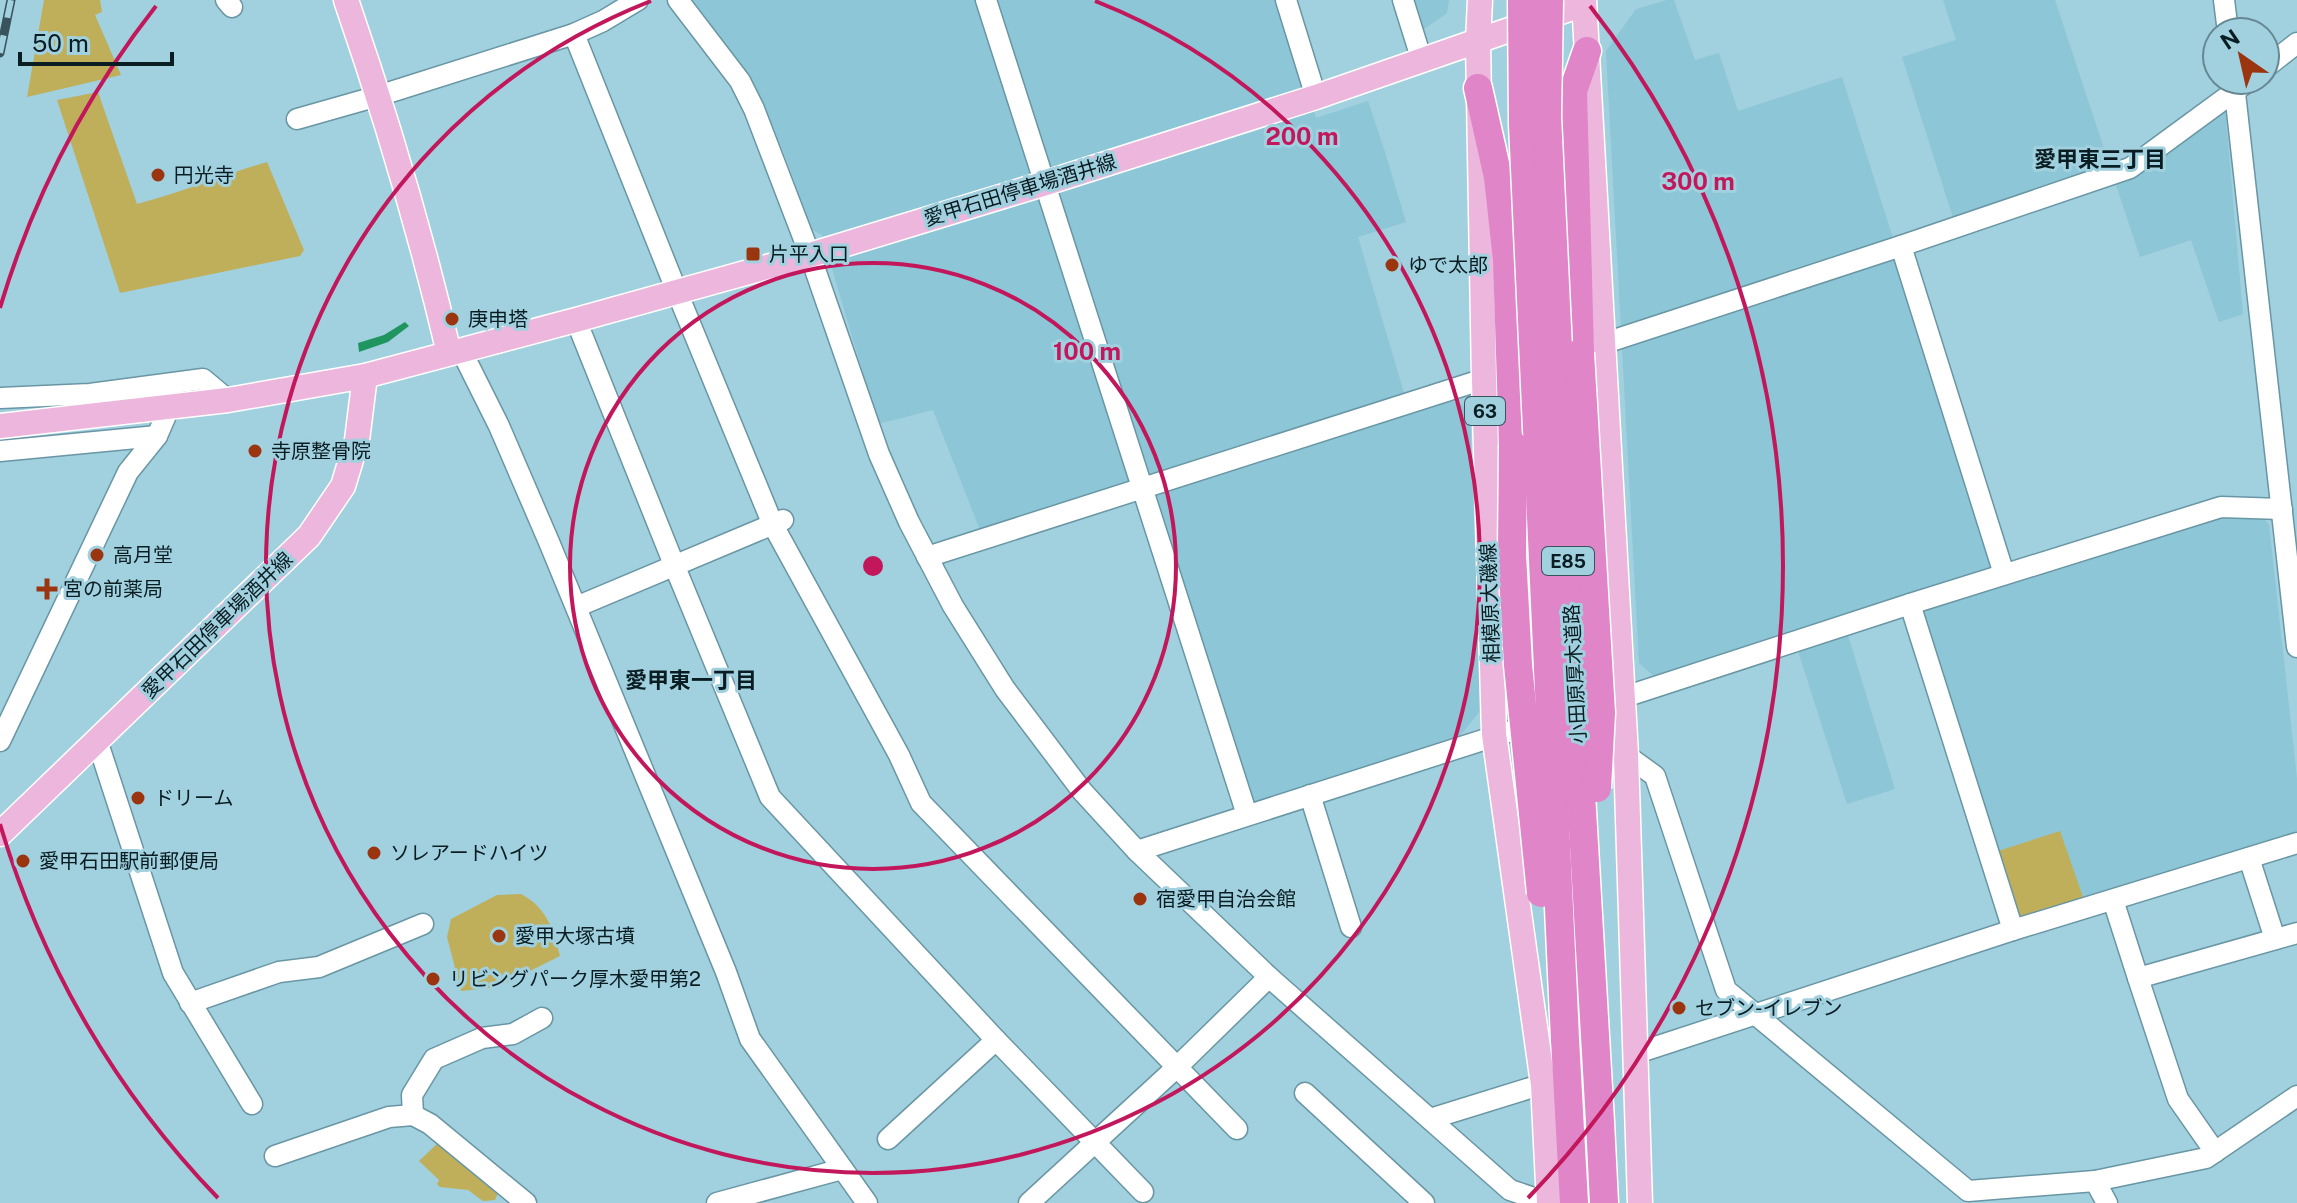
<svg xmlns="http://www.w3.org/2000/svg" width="2297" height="1203" viewBox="0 0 2297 1203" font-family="'Public Sans','Noto Sans JP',sans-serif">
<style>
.built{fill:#8dc6d6}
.green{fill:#c0af5a}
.water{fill:#209560}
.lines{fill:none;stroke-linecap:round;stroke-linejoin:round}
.minor-casing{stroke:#6996a4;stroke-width:23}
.major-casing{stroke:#fff;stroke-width:27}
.highway-casing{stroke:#fff;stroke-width:31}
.minor{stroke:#fff;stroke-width:20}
.major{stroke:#ecb6dd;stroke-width:24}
.highway{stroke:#e085c7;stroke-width:28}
.rail-casing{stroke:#38535b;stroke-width:9}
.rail{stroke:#a1d0df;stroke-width:6;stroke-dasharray:18;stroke-linecap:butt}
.highway-bridge-casing{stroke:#fff;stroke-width:31;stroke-linecap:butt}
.highway-bridge{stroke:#e085c7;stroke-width:28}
.ring{fill:none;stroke:#c2185b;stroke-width:4}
.poi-dot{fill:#9b3510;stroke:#a1d0df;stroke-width:3}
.labels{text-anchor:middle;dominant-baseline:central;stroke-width:6;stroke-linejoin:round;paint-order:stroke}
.shield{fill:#a1d0df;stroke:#37535b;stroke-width:2}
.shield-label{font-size:18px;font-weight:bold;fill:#0a1d22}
.poi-label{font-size:20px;fill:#0a1d22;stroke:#a1d0df;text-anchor:start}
.street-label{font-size:20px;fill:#0a1d22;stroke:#a1d0df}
.neighbourhood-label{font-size:22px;font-weight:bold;fill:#0a1d22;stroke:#a1d0df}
.centre{fill:#c2185b;stroke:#a1d0df;stroke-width:4}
.ring-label{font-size:24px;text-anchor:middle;font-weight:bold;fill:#c2185b;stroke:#a1d0df;stroke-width:6;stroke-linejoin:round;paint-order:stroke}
</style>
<rect width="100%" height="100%" fill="#a1d0df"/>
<g class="built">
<polygon points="692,0 1276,0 1316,118 1368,101 1385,152 1406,222 1358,237 1409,410 1445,399 1461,404 1470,414 1481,710 1458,738 1254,806 1146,480 980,530 933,410 878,424 822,235 812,230 784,153 761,101 740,67"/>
<polygon points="1409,0 1449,0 1447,13 1420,32"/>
<polygon points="1667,0 1674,0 1695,60 1719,53 1738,111 1842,77 2001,580 2223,510 2257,512 2269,524 2297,779 2297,831 2293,837 2016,919 1912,598 1656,678 1639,663 1606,51 1636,9"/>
<polygon points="1943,0 2055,0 2111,170 1954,221 1902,57 1956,40"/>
<polygon points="2225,108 2243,314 2219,322 2191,240 2140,257 2115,182"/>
<polygon points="1847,632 1895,789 1847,804 1797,648"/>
</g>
<g class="green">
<polygon points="44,0 100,0 102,12 95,15 121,75 27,97"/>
<path d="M98 92 137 204C181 193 223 175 267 162L304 250 300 256 120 293 57 100Z"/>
<polygon points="2060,831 2084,900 2019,919 1995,852"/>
<path d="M521 894C547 908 553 929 560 956L498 987 461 991 447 937 451 919 497 895Z"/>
<polygon points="439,1142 498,1193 495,1200 483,1201 468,1190 440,1187 437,1184 439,1180 419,1161"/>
</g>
<polygon class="water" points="405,322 409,326 388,342 359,352 358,343 384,335"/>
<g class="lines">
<defs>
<g id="minor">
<polyline points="226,0 232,7"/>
<polyline points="678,0 740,81 754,109 810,255 879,454 909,522 953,606 1005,689 1082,791 1137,851 1269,977 1510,1190 1549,1203"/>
<polyline points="986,0 1247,815"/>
<polyline points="1286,0 1316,97"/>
<polyline points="1403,0 1422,61"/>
<polyline points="2224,0 2228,32"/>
<polyline points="574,34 677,292 773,525 899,755 921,803 1237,1129"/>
<polyline points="2265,68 2297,43"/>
<polyline points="2234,84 2297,647"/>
<polyline points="297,119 378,96 574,34 603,21 638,0"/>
<polyline points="1901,246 2004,574"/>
<polyline points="576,320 675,567 770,797 996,1040 1143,1192"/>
<polyline points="1605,343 1901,246 2130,168 2250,80"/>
<polyline points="461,350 499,426 549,542 726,972 750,1039 867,1203"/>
<polyline points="0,398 90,394 203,379 228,400"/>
<polyline points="0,451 157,436"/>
<polyline points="927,557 1484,379"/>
<polyline points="1910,604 2013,930"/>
<polyline points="576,607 783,520"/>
<polyline points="1609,702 1910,604 2221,507 2282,509"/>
<polyline points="97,740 173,973 252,1104"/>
<polyline points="0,741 128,472 157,436 170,406"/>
<polyline points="1626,755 1655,776 1726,990 1968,1191 2095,1181 2206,1158 2297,1096"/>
<polyline points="1310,795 1351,927"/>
<polyline points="1137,851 1536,723"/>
<polyline points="2249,858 2275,939"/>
<polyline points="2113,900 2138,978 2297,933"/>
<polyline points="2138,978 2178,1099 2215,1152"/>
<polyline points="190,1003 279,972 319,967 423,924"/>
<polyline points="1634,1054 2013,930 2297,843"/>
<polyline points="1305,1093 1424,1203"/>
<polyline points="413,1115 412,1095 434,1059 482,1038 513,1034 542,1018"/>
<polyline points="1430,1119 1543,1084"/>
<polyline points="888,1139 996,1040"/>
<polyline points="275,1156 389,1117 413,1115 430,1124 526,1203"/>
<polyline points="2095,1181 2107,1203"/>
<polyline points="717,1203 842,1169"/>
<polyline points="1029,1203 1177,1067 1269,977"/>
</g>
<g id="major">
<path d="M346 0C386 116 421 234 449 353"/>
<polyline points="1480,0 1478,42 1484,379 1494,734 1543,1084 1549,1203"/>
<polyline points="1584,0 1626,755 1640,1203"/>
<polyline points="0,426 228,400 365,376 576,320 810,255 1046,183 1316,97 1584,4"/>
<polyline points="0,834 309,536 343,486 357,440 365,376"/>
</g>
<g id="highway">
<polyline points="1478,88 1498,177 1507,260 1513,445"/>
<polyline points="1580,353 1573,91 1587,51"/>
<polyline points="1565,1039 1574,1203"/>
<polyline points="1600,1122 1604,1203"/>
</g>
</defs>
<use href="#minor" class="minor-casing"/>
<use href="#major" class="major-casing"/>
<use href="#highway" class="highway-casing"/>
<use href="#minor" class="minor"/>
<use href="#major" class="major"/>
<use href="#highway" class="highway"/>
<defs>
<polyline id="rail" points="0,53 11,0"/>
</defs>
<use href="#rail" class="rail-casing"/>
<use href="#rail" class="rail"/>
<defs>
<g id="highway-bridge">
<polyline points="1522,0 1523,124 1565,1039"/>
<polyline points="1549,0 1547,116 1570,603 1600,1122"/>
<polyline points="1580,353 1601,713 1597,788"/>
<polyline points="1513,445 1512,555 1518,665 1541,893"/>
</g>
</defs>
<use href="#highway-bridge" class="highway-bridge-casing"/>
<use href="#highway-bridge" class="highway-bridge"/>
</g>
<g class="ring">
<circle cx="873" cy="566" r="303"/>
<path d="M1095 1A607 607 0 1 1 651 1"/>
<path d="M218 1198A910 910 0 0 1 0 824M0 308A910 910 0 0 1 156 6M1590 6A910 910 0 0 1 1528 1198"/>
</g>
<g class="poi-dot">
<circle cx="158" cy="175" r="8"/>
<rect x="745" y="246" width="16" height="16" rx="4"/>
<circle cx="1392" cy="265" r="8"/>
<circle cx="452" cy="319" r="8"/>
<circle cx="255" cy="451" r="8"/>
<circle cx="97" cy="555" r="8"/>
<path d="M43 577h8v8h8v8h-8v8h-8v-8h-8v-8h8z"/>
<circle cx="138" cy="798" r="8"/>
<circle cx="374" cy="853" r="8"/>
<circle cx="23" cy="861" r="8"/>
<circle cx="1140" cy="899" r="8"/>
<circle cx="499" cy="936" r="8"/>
<circle cx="433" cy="979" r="8"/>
<circle cx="1679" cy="1008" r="8"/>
</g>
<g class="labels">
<g class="shield">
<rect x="1465" y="397" width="40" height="28" rx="6"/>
<rect x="1542" y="547" width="52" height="28" rx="6"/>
</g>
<g class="shield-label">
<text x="1485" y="411">63</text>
<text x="1568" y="561">E85</text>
</g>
<g class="poi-label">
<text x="174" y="175">円光寺</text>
<text x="769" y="254">片平入口</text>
<text x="1408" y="265">ゆで太郎</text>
<text x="468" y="319">庚申塔</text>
<text x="271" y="451">寺原整骨院</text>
<text x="113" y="555">高月堂</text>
<text x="63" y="589">宮の前薬局</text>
<text x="154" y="798">ドリーム</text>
<text x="390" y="853">ソレアードハイツ</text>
<text x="39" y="861">愛甲石田駅前郵便局</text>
<text x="1156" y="899">宿愛甲自治会館</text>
<text x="515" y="936">愛甲大塚古墳</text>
<text x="449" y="979">リビングパーク厚木愛甲第2</text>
<text x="1695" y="1008">セブン-イレブン</text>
</g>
<g class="street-label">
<text transform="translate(1020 190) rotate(-17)">愛甲石田停車場酒井線</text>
<text transform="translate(1490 603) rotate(-92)">相模原大磯線</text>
<text transform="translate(217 625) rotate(-44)">愛甲石田停車場酒井線</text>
<text transform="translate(1575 674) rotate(-93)">小田原厚木道路</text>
</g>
<g class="neighbourhood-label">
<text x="2100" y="159">愛甲東三丁目</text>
<text x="691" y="680">愛甲東一丁目</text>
</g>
</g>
<circle cx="873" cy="566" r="12" class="centre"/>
<g class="ring-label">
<text x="1302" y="145">200 m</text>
<text x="1698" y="190">300 m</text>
<text x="1087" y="360">100 m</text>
</g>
<g transform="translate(2241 56) rotate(326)"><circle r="38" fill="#a1d0df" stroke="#658893" stroke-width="2"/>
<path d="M0-6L14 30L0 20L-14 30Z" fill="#9b3510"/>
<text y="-12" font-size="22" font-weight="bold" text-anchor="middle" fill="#0a1d22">N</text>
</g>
<path d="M20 52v12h152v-12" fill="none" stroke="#0a1d22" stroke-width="4"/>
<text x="32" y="52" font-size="24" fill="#0a1d22" stroke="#a1d0df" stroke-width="6" paint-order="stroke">50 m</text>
</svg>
